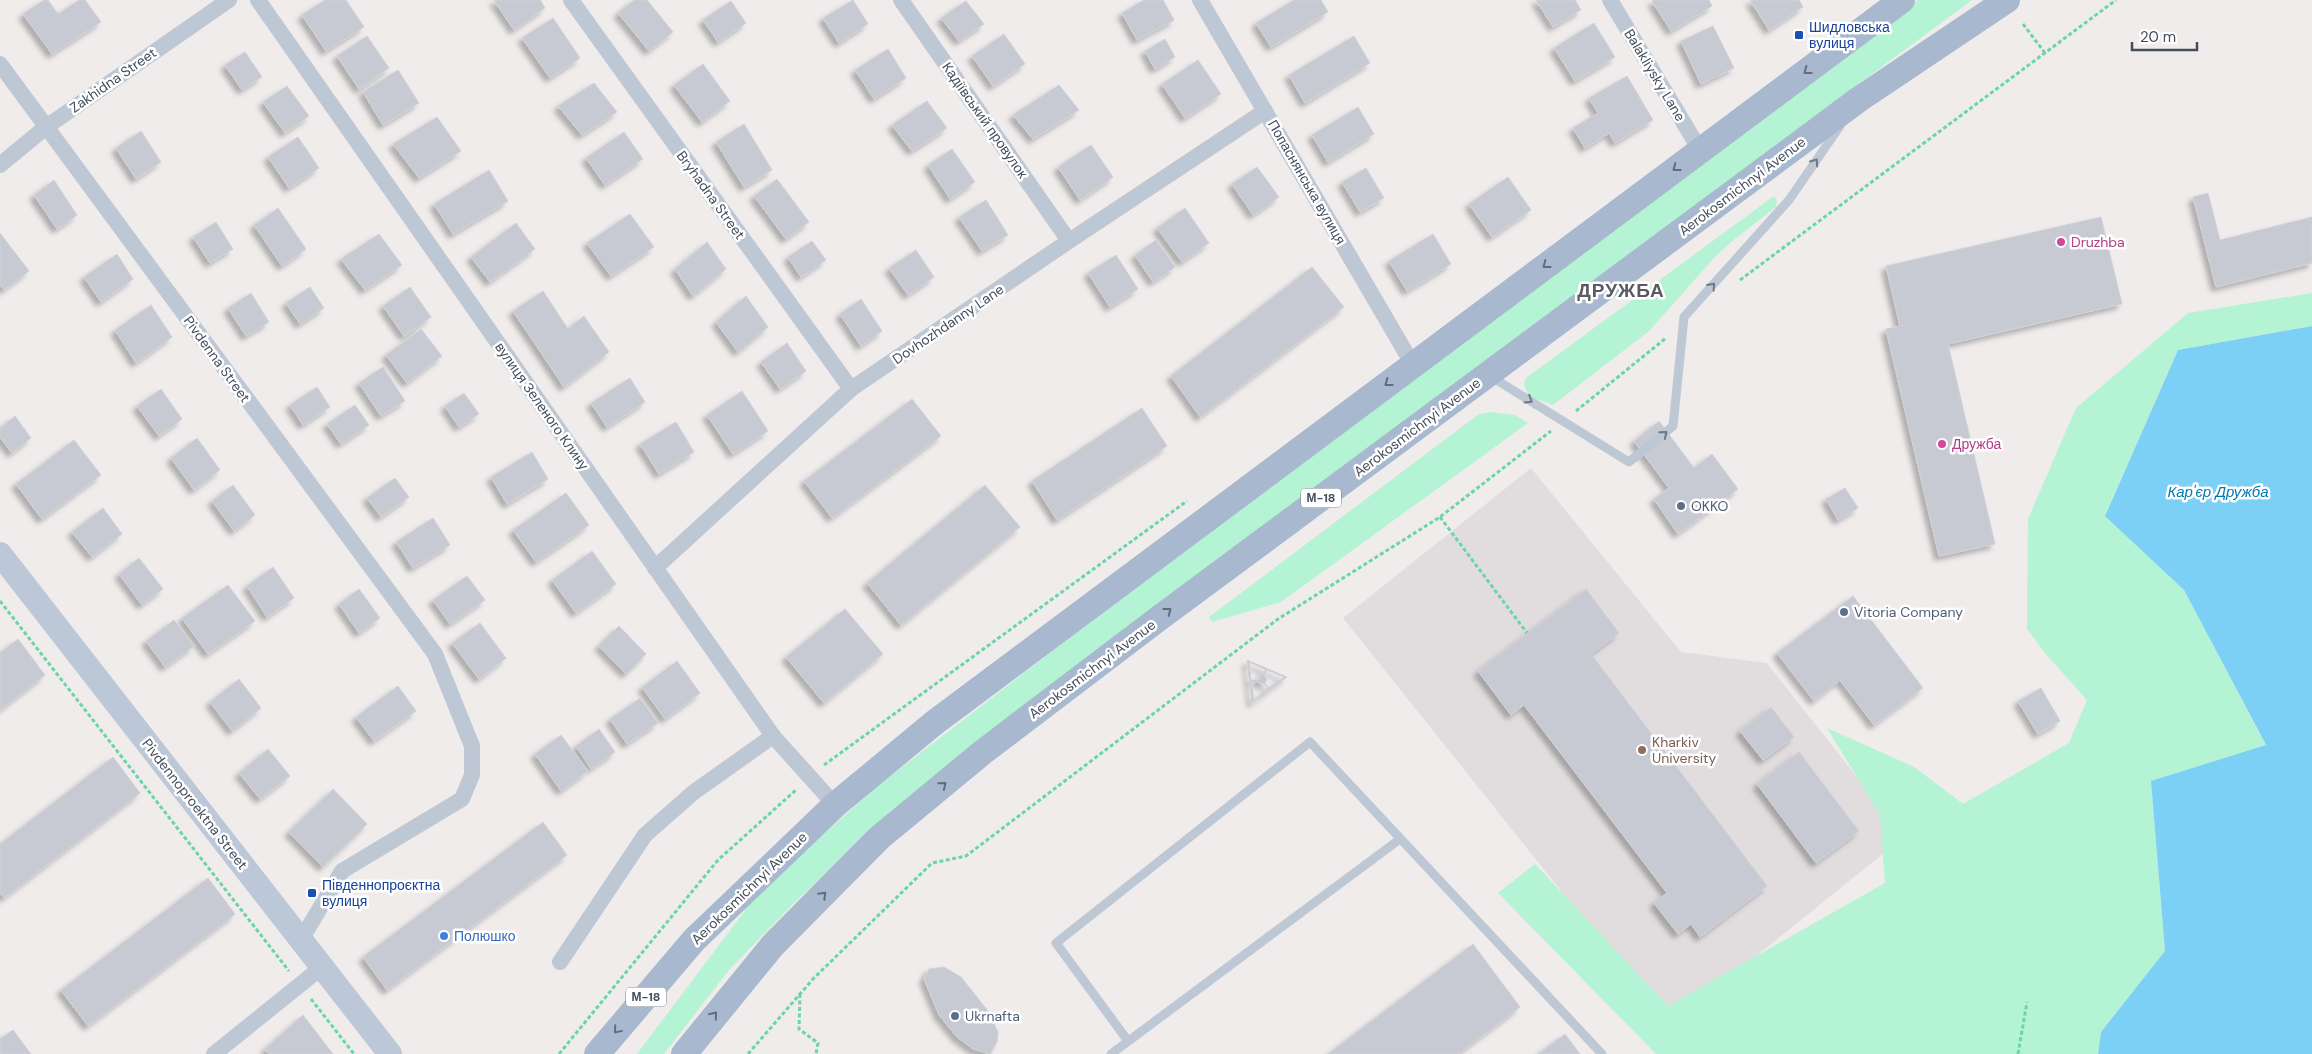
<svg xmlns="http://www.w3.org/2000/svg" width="2312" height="1054" viewBox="0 0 2312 1054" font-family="'DM Sans',sans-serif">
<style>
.education{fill:#e1ddde}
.green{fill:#b4f3d3}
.water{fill:#7cd0f6}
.building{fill:#c8cad3;stroke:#d0d1d9;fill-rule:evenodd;filter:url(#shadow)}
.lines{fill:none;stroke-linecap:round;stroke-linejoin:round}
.path{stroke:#69d5ab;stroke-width:3;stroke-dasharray:4 2.5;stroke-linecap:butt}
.lane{stroke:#bec7d4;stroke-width:9}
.street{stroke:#bec7d4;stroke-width:16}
.secondary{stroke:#bcc7d8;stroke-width:24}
.primary{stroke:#a8b8cf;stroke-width:26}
.oneway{stroke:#616d7e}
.oneway2{stroke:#6e7886}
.transit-dot{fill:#1a4fb4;stroke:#fff;stroke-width:2}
.hotel-dot{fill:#d1479c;stroke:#fff;stroke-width:2}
.service-dot{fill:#5c6f8a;stroke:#fff;stroke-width:2}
.education-dot{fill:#8d6e63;stroke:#fff;stroke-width:2}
.shop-dot{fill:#3f7fe0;stroke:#fff;stroke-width:2}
.labels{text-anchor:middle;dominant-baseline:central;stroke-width:5;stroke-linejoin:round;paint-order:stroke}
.shield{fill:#fff;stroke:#7b828d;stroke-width:1}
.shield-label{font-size:12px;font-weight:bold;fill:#434d5c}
.transit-label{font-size:14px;fill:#164399;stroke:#fff;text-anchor:start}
.street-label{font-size:14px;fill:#434d5c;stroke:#fff}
.hotel-label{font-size:14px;fill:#b23c85;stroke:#fff;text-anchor:start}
.service-label{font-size:14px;fill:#4e5e75;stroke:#fff;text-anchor:start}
.education-label{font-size:14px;fill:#785e54;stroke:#fff;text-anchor:start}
.shop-label{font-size:14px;fill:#366cbe;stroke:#fff;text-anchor:start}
.water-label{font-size:15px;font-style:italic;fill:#007ab2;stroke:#fff}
.district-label{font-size:19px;font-weight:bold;letter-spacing:1px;fill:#585c62;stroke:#fff}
</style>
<defs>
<filter id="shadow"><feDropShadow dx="-4.5" dy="4.5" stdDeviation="2.5" flood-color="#0004"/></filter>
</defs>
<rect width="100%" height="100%" fill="#f0ecec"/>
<polygon class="education" points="1531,468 1681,652 1767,663 1904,837 1669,1026 1343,618"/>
<g class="green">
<polygon points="1918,0 1972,0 1137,619 925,784 795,902 729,970 664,1054 637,1054 759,892 879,785 1147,578"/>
<polygon points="1774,196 1777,201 1776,207 1731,242 1713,259 1649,331 1553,405 1529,396 1524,385 1526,378"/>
<polygon points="2312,293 2312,326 2178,350 2105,515 2184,590 2266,746 2151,781 2165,951 2101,1032 2098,1054 1656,1054 1498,893 1535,864 1668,1006 1885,883 1880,815 1827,728 1914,767 1963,804 2069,743 2087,700 2045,653 2027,629 2028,519 2076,408 2188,313"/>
<polygon points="1491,412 1515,415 1528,423 1281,602 1212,622 1209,617 1479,414"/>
</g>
<polygon class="water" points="2312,326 2312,1054 2098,1054 2101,1032 2165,951 2151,781 2266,745 2184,590 2105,516 2178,350"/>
<g class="building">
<polygon points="44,0 48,0 58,14 79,0 85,0 101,22 52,54 23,14"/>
<polygon points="325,0 346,0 364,27 326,51 302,15"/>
<polygon points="494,0 540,0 545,8 514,30"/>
<polygon points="634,0 647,0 673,32 649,51 618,13"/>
<polygon points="853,0 868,24 839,43 823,18"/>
<polygon points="1144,0 1163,0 1174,20 1137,40 1122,13"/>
<polygon points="1294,0 1321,0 1328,12 1271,47 1256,23"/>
<polygon points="1536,0 1575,0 1581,10 1553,27"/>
<polygon points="1654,0 1709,0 1712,6 1671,31 1652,1"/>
<polygon points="1750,0 1799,0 1803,7 1769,30"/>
<polygon points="731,1 746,23 718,42 703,20"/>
<polygon points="966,1 984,24 959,41 941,18"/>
<polygon points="553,18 580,58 550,78 522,38"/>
<polygon points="1594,23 1615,57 1575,81 1554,48"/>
<polygon points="1713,26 1734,68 1701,84 1681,41"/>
<polygon points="1004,34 1025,64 993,86 972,56"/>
<polygon points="367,36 389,68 359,89 337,56"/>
<polygon points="1354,36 1370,63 1305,103 1289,75"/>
<polygon points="1165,39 1175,57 1155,69 1145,51"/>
<polygon points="888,49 906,78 874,99 855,70"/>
<polygon points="245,52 262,77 242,90 225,65"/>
<polygon points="1198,60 1221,94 1185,118 1162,84"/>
<polygon points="703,64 730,101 702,122 674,85"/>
<polygon points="398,70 419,103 383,125 363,92"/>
<polygon points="1627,76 1653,120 1615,143 1609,133 1585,148 1573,128 1598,113 1589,98"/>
<polygon points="594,83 617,112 582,135 558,106"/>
<polygon points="1059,85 1079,110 1033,139 1013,115"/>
<polygon points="287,86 309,116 285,133 263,102"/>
<polygon points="927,101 947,128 912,151 892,125"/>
<polygon points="1358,107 1374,134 1328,162 1312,135"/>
<polygon points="437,117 461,151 419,178 393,144"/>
<polygon points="744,124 772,170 744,187 716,142"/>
<polygon points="141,131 161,162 136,179 116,148"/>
<polygon points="624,132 643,159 605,185 586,158"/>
<polygon points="298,137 319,168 289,188 268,157"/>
<polygon points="1091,145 1113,177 1080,200 1058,167"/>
<polygon points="952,149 975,182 950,199 928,165"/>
<polygon points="1257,167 1279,197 1253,215 1232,184"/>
<polygon points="1366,168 1384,198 1360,212 1342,182"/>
<polygon points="489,170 508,201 453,234 434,204"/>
<polygon points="1508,177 1531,210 1492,237 1469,204"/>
<polygon points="777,179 809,222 786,239 754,196"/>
<polygon points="54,180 77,215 57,229 34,195"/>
<polygon points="2208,193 2220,240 2312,217 2312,263 2216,287 2193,197"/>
<polygon points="986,200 1008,235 982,251 959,217"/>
<polygon points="278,208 306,249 282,266 254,225"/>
<polygon points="1185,208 1209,243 1182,262 1157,228"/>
<polygon points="630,214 654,247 611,276 587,243"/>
<polygon points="2101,217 2122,304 1948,344 1995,544 1939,556 1886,329 1900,326 1886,266"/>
<polygon points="216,222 233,249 210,263 193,237"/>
<polygon points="516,223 535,249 490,282 471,257"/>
<polygon points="0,233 29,271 4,290 0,285"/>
<polygon points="379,234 402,265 365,290 341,259"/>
<polygon points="1433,234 1451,264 1407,291 1389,261"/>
<polygon points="1156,240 1175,267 1153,282 1135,255"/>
<polygon points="812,241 826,260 801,277 788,257"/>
<polygon points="707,242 726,269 693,296 675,269"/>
<polygon points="916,250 934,277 908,295 889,268"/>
<polygon points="117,254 133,279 101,302 84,277"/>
<polygon points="1116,255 1138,289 1110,307 1088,273"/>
<polygon points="1312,267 1344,307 1200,417 1171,376"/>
<polygon points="310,287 324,308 300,324 286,303"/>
<polygon points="410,287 431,317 404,336 383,306"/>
<polygon points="543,291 568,329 584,316 609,352 564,387 513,311"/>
<polygon points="251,293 269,322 246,336 228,308"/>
<polygon points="746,296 768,327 738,352 716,322"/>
<polygon points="861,299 882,331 861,346 840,314"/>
<polygon points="151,305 172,337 136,363 115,330"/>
<polygon points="421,329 442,356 407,383 386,355"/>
<polygon points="787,343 806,371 780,389 761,362"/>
<polygon points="383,367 405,401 381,416 359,383"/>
<polygon points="630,378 645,402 607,427 591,403"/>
<polygon points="317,387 330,407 303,425 290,405"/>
<polygon points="161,389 182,419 159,436 137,406"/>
<polygon points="742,391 768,431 733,454 707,415"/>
<polygon points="464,393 479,414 459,427 445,406"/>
<polygon points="912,399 941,436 832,518 804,481"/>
<polygon points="355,405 369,425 341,444 327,424"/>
<polygon points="1142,408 1167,446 1057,520 1032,481"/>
<polygon points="15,416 31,438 12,453 0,437 0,428"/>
<polygon points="1659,421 1694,468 1712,454 1738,489 1678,534 1654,499 1669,488 1634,441"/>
<polygon points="676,422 694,452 659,474 640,444"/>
<polygon points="197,438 220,470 194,490 171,458"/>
<polygon points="74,440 101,475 42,519 16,484"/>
<polygon points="532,452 548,479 507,504 491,477"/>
<polygon points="395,478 409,497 381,517 367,498"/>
<polygon points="233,485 255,515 234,531 212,501"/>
<polygon points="985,485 1020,527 901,625 867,583"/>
<polygon points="1845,488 1858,508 1838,520 1826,499"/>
<polygon points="566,493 589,525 536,562 513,530"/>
<polygon points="103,508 122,534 92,557 72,532"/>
<polygon points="433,518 450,545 413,568 396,542"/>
<polygon points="592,551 616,584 576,613 552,580"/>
<polygon points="139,558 163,589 142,605 119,574"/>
<polygon points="273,567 294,598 267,617 247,586"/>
<polygon points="467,576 485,600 450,624 433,600"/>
<polygon points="228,585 255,621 208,654 182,618"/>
<polygon points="359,589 380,618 359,633 339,604"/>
<polygon points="1586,589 1619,633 1591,654 1767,886 1700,937 1691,924 1678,934 1654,903 1667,893 1524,705 1511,715 1478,671"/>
<polygon points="1853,596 1923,688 1874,725 1840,680 1814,701 1777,653"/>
<polygon points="845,609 883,654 824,703 786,657"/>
<polygon points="174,620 194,646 165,667 146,641"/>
<polygon points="480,623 506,658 479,679 452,643"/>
<polygon points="619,626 646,654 626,674 599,646"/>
<polygon points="18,639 45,675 0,710 0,653"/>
<path d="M1247 660 1287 677 1252 703ZM1249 662 1266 670 1258 680H1251ZM1267 670 1284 677 1269 688 1265 683 1267 679 1264 676ZM1258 681 1260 684 1264 683 1268 689 1254 700 1251 682Z"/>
<polygon points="677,661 700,693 665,719 642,687"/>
<polygon points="239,679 261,708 232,731 210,702"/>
<polygon points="398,686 416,711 374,741 356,717"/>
<polygon points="2041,688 2060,721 2038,734 2018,701"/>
<polygon points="640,698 658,723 627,744 610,719"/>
<polygon points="1771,707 1794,737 1763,760 1740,731"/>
<polygon points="599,729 615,752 591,769 576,746"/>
<polygon points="561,735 588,771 561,791 535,754"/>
<polygon points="268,749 290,776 260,799 239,773"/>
<polygon points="1799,752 1859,831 1816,863 1757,784"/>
<polygon points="113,757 140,793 4,898 0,893 0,844"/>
<polygon points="333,789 367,824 323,867 289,832"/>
<polygon points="543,822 567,855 387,990 363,957"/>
<polygon points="208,878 235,914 88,1026 61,990"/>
<polygon points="1473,944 1520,1007 1458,1054 1328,1054"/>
<polygon points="944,967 961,977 988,1011 998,1032 997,1042 990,1054 973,1049 957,1037 939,1015 924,979 929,969"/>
<polygon points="303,1015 333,1054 269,1054 265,1049"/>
<polygon points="13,1030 31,1054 0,1054 0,1039"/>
<polygon points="1565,1034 1580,1054 1538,1054"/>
</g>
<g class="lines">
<g class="path">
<polyline points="2023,24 2045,53"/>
<polyline points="1740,280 2116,0"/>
<polyline points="1576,411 1666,338"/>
<polyline points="1440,517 1527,633"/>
<polyline points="0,601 289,971"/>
<polyline points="824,765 1187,501"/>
<polyline points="800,994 799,1029 818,1043 816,1054"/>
<polyline points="311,999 354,1054"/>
<polyline points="559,1054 718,860 797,789"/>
<polyline points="748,1054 813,979 932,863 966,856 1278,619 1440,517 1551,431"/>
<polyline points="2018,1054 2027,1002"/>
</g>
<g class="lane">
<polyline points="1490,376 1629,462 1673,426 1684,317 1789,200 1840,126"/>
<polyline points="1128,1041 1056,943 1310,742 1602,1054"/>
<polyline points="1111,1054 1400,839"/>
</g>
<g class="street">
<polyline points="258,0 773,736 835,805"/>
<polyline points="571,0 851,389"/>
<polyline points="901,0 1069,241"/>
<polyline points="1200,0 1413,365"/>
<polyline points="1610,0 1700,150"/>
<polyline points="0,64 435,654 472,746 472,775 462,799 342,871 301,940"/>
<polyline points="0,165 46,127 229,0"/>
<polyline points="655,568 851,389 1069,241 1265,111"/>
<polyline points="560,962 645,835 694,792 773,736"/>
<polyline points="214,1054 322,967"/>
</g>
<polyline class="secondary" points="0,554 390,1054"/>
<g class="primary">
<polyline points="597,1054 694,940 835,805 934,723 1902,0"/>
<polyline points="684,1054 773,945 879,838 983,752 1158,619 1858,100 2007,0"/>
</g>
</g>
<defs><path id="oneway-chevron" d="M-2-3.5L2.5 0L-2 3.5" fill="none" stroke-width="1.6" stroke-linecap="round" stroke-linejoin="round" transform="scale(1.25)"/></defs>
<g class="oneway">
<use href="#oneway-chevron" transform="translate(1807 71) rotate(143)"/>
<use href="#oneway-chevron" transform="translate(1676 168) rotate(143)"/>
<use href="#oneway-chevron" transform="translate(1546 265) rotate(143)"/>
<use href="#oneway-chevron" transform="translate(1388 383) rotate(143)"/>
<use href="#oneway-chevron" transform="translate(1168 611) rotate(-37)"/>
<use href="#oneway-chevron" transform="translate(943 785) rotate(-40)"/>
<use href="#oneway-chevron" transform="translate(823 895) rotate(-45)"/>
<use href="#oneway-chevron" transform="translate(714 1015) rotate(-51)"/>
<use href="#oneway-chevron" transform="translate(617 1030) rotate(130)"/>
</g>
<g class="oneway2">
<use href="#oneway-chevron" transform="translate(1815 162) rotate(-55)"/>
<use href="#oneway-chevron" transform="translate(1712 286) rotate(-48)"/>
<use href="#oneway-chevron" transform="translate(1529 400) rotate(32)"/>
<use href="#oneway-chevron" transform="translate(1664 434) rotate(-40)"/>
</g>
<g class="transit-dot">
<rect x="1794" y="30" width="10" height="10" rx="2.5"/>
<rect x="307" y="888" width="10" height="10" rx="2.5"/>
</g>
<g class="hotel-dot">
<circle cx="2061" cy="242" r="5"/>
<circle cx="1942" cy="444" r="5"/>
</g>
<g class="service-dot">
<circle cx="1681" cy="506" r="5"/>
<circle cx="1844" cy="612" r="5"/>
<circle cx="955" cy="1016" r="5"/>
</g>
<circle class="education-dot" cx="1642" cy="750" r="5"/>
<circle class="shop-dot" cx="444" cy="936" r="5"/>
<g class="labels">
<g class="shield">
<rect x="1301" y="488.5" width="40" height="19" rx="4"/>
<rect x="626" y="987.5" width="40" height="19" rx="4"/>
</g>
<g class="shield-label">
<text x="1321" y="498">М-18</text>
<text x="646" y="997">М-18</text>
</g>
<g class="transit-label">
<text x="1809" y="27">Шидловська<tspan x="1809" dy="16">вулиця</tspan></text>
<text x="322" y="885">Південнопроєктна<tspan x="322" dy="16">вулиця</tspan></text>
</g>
<g class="street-label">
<text transform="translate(1655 75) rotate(59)">Balakliysky Lane</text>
<text transform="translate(113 80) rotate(-35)">Zakhidna Street</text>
<text transform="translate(985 120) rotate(55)">Кадіївський провулок</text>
<text transform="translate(1307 182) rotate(60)">Попаснянська вулиця</text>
<text transform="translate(1742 186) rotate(-37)">Aerokosmichnyi Avenue</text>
<text transform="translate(711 195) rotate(54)">Bryhadna Street</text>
<text transform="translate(948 324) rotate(-34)">Dovhozhdanny Lane</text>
<text transform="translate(217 359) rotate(54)">Pivdenna Street</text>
<text transform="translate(542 406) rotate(55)">вулиця Зеленого Клину</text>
<text transform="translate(1417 427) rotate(-37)">Aerokosmichnyi Avenue</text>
<text transform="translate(1092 669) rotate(-37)">Aerokosmichnyi Avenue</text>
<text transform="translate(195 804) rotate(52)">Pivdennoproektna Street</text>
<text transform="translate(749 888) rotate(-44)">Aerokosmichnyi Avenue</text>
</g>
<g class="hotel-label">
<text x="2071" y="242">Druzhba</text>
<text x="1952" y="444">Дружба</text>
</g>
<g class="service-label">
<text x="1691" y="506">OKKO</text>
<text x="1854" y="612">Vitoria Company</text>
<text x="965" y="1016">Ukrnafta</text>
</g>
<g class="education-label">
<text x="1652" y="742">Kharkiv<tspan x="1652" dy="16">University</tspan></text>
</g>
<g class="shop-label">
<text x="454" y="936">Полюшко</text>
</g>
<g class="water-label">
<text x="2218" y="492">Кар'єр Дружба</text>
</g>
<g class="district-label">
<text x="1621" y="290">ДРУЖБА</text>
</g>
</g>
<path d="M2132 42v8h65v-8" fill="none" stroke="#434d5c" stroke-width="2.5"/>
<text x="2140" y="42" font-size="15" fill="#434d5c" stroke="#ffffff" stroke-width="4" paint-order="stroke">20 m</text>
</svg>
